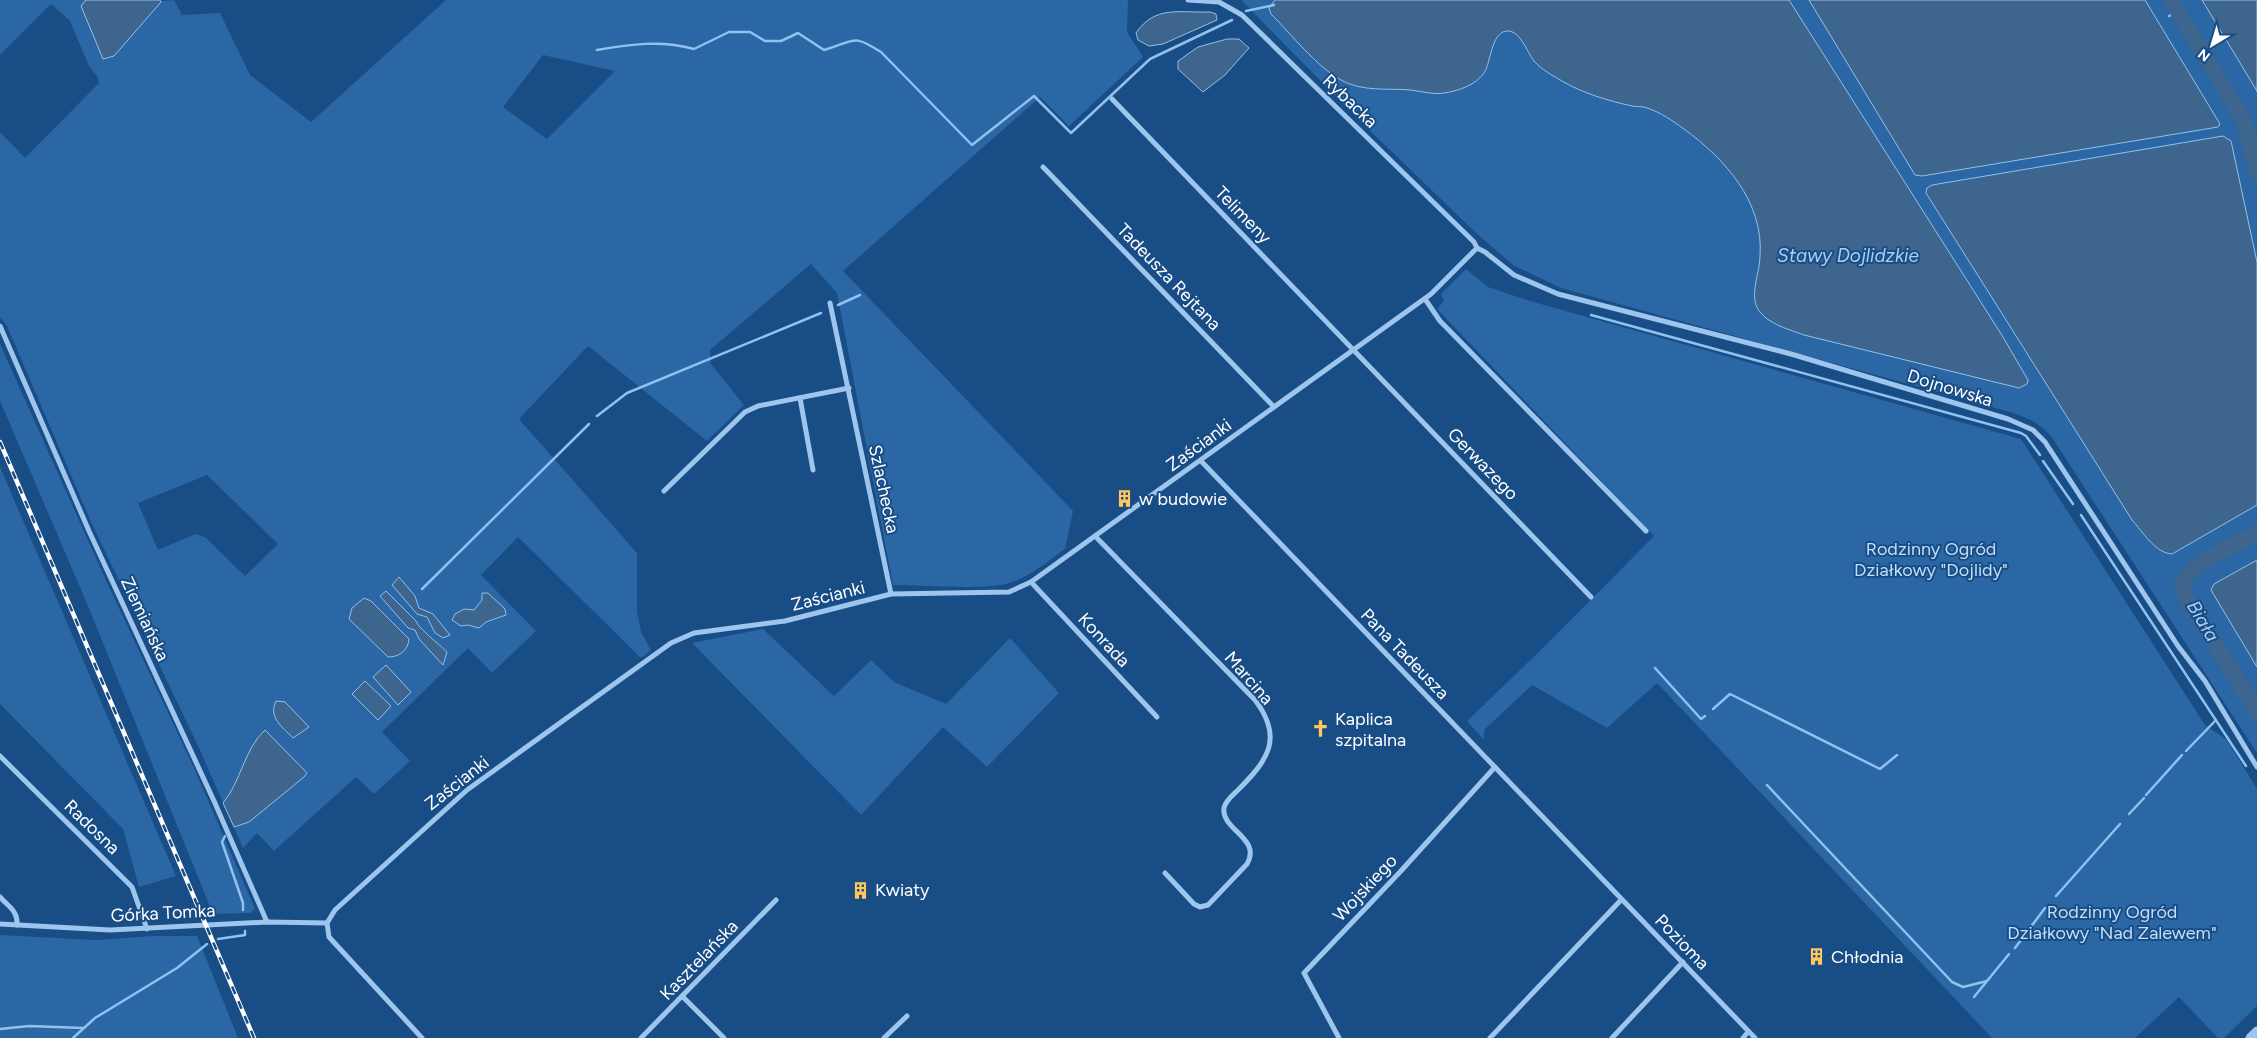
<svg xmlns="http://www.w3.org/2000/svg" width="2257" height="1038" viewBox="0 0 2257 1038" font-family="Figtree,sans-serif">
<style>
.green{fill:#2a67a4;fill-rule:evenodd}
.water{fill:#3d658e;stroke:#90c1ef}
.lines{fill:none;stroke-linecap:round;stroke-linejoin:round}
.stream{stroke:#90c1ef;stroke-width:2.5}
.river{stroke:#3d658e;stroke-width:16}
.minor{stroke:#9ec5ed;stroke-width:5}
.tertiary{stroke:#9ec5ed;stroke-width:9}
.rail-casing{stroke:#fff;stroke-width:4.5}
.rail{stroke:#184d86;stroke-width:2.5;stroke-dasharray:8;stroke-linecap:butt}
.labels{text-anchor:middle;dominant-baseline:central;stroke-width:4;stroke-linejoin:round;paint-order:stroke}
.street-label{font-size:18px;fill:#fff;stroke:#184d86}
.poi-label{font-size:18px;fill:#fff;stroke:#184d86;text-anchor:start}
.park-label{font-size:18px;fill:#c3def9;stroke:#184d86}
.water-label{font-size:19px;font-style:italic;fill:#a9cff4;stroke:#184d86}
</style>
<rect width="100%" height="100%" fill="#184d86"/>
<g class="green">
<path d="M0 0H86L81 7 174 0 182 15 220 13 250 75 311 122 446 0H1128L1127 32 1143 57 1069 126 1040 97 843 271 1073 511 1065 549C1048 561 1032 575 1013 582 988 591 922 585 893 585L837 293 811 264 710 350 711 364 744 405 707 441 588 346 519 419 637 553V611L641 632 651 650 641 658 518 537 481 575 536 631 492 673 468 648 382 732 410 761 374 794 356 777 274 851 257 833 243 848 199 748 91 522 7 326 0 317V132L25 158 99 83 98 78 89 66 70 21 51 4 0 55ZM543 55 615 71 547 139 503 107ZM207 475 278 544 245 576 205 537 195 534 158 550 138 503ZM273 715 309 727 292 738Z"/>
<path d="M1241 0H2257V753L2051 436C2037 420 2023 416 2003 410L1561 288 1513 265 1475 232 1363 124Z"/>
<polygon points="1466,269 1488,287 1530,301 2021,439 2205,725 2227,740 2257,789 2257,1006 2224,1038 2218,1038 2179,997 2135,1038 1992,1038 1657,683 1607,728 1532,685 1484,730 1484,740 1467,721 1548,643 1654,536 1437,309 1444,301 1441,294"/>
<polygon points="0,344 104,576 194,768 255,909 250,913 213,914 88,606 0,401"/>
<polygon points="0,467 176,876 139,887 123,829 0,704"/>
<polygon points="763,629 834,696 871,660 894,682 946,704 1010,638 1059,693 987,767 943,727 861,815 692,643"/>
<polygon points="0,935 97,940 152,936 197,936 238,1038 0,1038"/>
</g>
<g class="water">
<polygon points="86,0 160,0 161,2 114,56 103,59 81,6"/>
<path d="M1275 0H1789L2003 337 2028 380 2027 384 2019 388 1804 335C1788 329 1763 323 1756 305 1751 291 1760 271 1760 256 1764 202 1725 159 1684 129 1673 121 1660 112 1647 108 1642 106 1637 107 1632 106 1609 101 1582 93 1562 81 1552 75 1542 70 1534 61 1527 52 1520 30 1507 31 1491 32 1491 63 1484 73 1476 85 1458 91 1444 93 1434 95 1420 91 1410 90 1386 88 1363 92 1341 80 1317 67 1291 34 1271 14L1269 8Z"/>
<polygon points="1809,0 2145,0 2220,124 2218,127 1922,176 1915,175"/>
<polygon points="2202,0 2257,0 2257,92 2257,91"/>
<path d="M1210 12 1216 14 1217 20 1163 44 1149 46 1138 40 1136 33C1155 5 1179 13 1210 12Z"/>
<polygon points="1227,39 1239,39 1249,48 1225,75 1203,92 1178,69 1178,61 1198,47"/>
<path d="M2223 136 2231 141 2257 262V505L2172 554C2155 553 2143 532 2132 520L1926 193 1927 188 1932 185Z"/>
<polygon points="2257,560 2257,667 2211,590 2214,584"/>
<polygon points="399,577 415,596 419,608 433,614 450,635 443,638 435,633 427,617 417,614 392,585"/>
<path d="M386 591 416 621C418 628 440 645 447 652L443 665 419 639 415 630 408 628 380 596Z"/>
<polygon points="482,593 488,593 505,609 506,615 486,622 479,628 468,625 461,626 452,620 455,614 464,609 474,610 482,600"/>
<path d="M364 598 371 601 409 639C408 651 399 657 388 657L349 619 352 608Z"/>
<polygon points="386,665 411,692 398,705 373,677"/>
<polygon points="365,681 391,706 378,720 352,694"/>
<path d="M276 701 285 702 309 727 293 738C282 727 268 717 276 701Z"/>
<path d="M265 730 307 773 304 777 249 822 234 827 223 803C241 782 244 749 265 730Z"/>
</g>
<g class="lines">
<g class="stream">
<polyline points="1246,11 1274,5"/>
<polyline points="2169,16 2178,11"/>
<path d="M597 50C630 44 662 40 694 49L729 32H750L765 41H781L798 33 824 50C856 41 851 33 881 52L972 145 1034 96 1071 133 1150 59 1232 20"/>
<polyline points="838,305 860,295"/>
<polyline points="1591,315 2021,433 2026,436 2040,455"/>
<polyline points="597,416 627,393 821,313"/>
<polyline points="2043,461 2073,504"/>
<polyline points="2081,515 2246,766"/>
<polyline points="422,589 589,424"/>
<polyline points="1655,668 1701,719 1705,716"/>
<polyline points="2243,696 2247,694"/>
<polyline points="1713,709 1730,694 1880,769 1897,755"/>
<polyline points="2186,751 2216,720"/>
<polyline points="1767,785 1952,982 1963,987 1987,981"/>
<polyline points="2146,795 2182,755"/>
<polyline points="2129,814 2144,798"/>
<polyline points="225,836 222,842 243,903 243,910"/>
<polyline points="2056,896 2120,824"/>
<polyline points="218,939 245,935 245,931"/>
<polyline points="2015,948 2045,908"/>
<polyline points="1974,997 2009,954"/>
<polyline points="0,1029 29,1026 83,1028"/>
<polyline points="73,1038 95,1018 177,968 207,944"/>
</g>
<g class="river">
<polyline points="2171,0 2243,119 2257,173"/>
<path d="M2257 533C2238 544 2184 565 2182 587L2187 600 2257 711"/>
</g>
<g class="minor">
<polyline points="1188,0 1219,2 1242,15 1474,242 1477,248"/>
<polyline points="1112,99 1591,597"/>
<polyline points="1043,167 1274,407"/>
<polyline points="1477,248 1485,252 1514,275 1558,294 1791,354 2008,419 2033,430 2045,442 2178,646 2205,681 2257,767"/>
<polyline points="1425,299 1440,321 1646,531"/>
<polyline points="830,303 891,594"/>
<polyline points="0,326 89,531 214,801 267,922"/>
<polyline points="800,398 813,470"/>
<polyline points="1201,461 1755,1038"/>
<polyline points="664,491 745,412 758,406 849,388"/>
<path d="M1095 536 1255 700C1284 738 1268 760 1238 790 1233 795 1226 800 1224 808 1221 830 1262 838 1247 864L1208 905 1200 907 1194 904 1165 873"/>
<polyline points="1031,582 1157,717"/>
<polyline points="0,756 132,887 147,929"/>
<path d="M0 897C9 907 18 911 17 925"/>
<polyline points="0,924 110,930 267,922 327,923"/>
<polyline points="682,996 724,1038"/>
<polyline points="422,1038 329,937 327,923 335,910 467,790 671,643 694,633 785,621 891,594 1009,592 1031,582 1431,294 1477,248"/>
<polyline points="641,1038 776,900"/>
<polyline points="884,1038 907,1016"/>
<polyline points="1339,1038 1304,973 1400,872 1495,767"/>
<polyline points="1490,1038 1621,900"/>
<polyline points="1612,1038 1683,962"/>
<polyline points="1743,1038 1748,1032"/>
</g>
<polyline class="tertiary" points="2250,1038 2257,1031"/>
<defs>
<polyline id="rail" points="0,442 254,1038"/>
</defs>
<use href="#rail" class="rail-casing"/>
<use href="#rail" class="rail"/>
</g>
<defs>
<symbol id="building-bare" viewBox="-9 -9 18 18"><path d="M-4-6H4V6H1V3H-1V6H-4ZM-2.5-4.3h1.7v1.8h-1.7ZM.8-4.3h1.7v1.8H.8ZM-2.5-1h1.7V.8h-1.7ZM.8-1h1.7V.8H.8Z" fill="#ffc85a" stroke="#184d86" stroke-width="2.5" paint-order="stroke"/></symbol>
<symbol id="church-bare" viewBox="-9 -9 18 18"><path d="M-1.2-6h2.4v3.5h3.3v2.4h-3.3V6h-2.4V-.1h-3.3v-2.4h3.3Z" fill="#ffc85a" stroke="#184d86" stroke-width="2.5" paint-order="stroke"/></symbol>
</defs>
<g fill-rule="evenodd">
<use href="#building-bare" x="1112" y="486" width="25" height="25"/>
<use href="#church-bare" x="1308" y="716" width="25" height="25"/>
<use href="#building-bare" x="848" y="878" width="25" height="25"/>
<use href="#building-bare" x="1804" y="944" width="25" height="25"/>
</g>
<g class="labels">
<g class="street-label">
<text transform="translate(1350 101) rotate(44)">Rybacka</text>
<text transform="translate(1243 215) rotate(46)">Telimeny</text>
<text transform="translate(1169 277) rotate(46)">Tadeusza Rejtana</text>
<text transform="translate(1950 388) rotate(17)">Dojnowska</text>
<text transform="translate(1199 445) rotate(-36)">Zaścianki</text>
<text transform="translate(1483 464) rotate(46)">Gerwazego</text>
<text transform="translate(884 489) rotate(78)">Szlachecka</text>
<text transform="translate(828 596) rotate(-14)">Zaścianki</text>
<text transform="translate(145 619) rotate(65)">Ziemiańska</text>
<text transform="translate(1104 640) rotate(47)">Konrada</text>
<text transform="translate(1405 654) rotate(46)">Pana Tadeusza</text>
<text transform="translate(1249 678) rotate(49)">Marcina</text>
<text transform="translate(457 783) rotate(-38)">Zaścianki</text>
<text transform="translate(92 827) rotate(44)">Radosna</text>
<text transform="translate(1365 888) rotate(-47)">Wojskiego</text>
<text transform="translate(163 913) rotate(-3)">Górka Tomka</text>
<text transform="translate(1682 942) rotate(46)">Pozioma</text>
<text transform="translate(699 960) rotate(-46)">Kasztelańska</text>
</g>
<g class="poi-label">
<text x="1139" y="499">w budowie</text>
<text x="1335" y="719">Kaplica<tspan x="1335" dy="21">szpitalna</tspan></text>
<text x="875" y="890">Kwiaty</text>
<text x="1831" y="957">Chłodnia</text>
</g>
<g class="park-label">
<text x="1931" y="549">Rodzinny Ogród<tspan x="1931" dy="21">Działkowy "Dojlidy"</tspan></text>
<text x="2112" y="912">Rodzinny Ogród<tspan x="2112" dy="21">Działkowy "Nad Zalewem"</tspan></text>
</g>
<g class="water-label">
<text x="1848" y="255">Stawy Dojlidzkie</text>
<text transform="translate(2203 621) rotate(59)">Biała</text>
</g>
</g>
<g transform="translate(2212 45) rotate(218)" stroke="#184d86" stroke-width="4" paint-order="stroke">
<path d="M0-4L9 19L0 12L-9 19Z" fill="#ffffff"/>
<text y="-8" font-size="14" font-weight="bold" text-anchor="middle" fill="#ffffff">N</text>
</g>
</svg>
